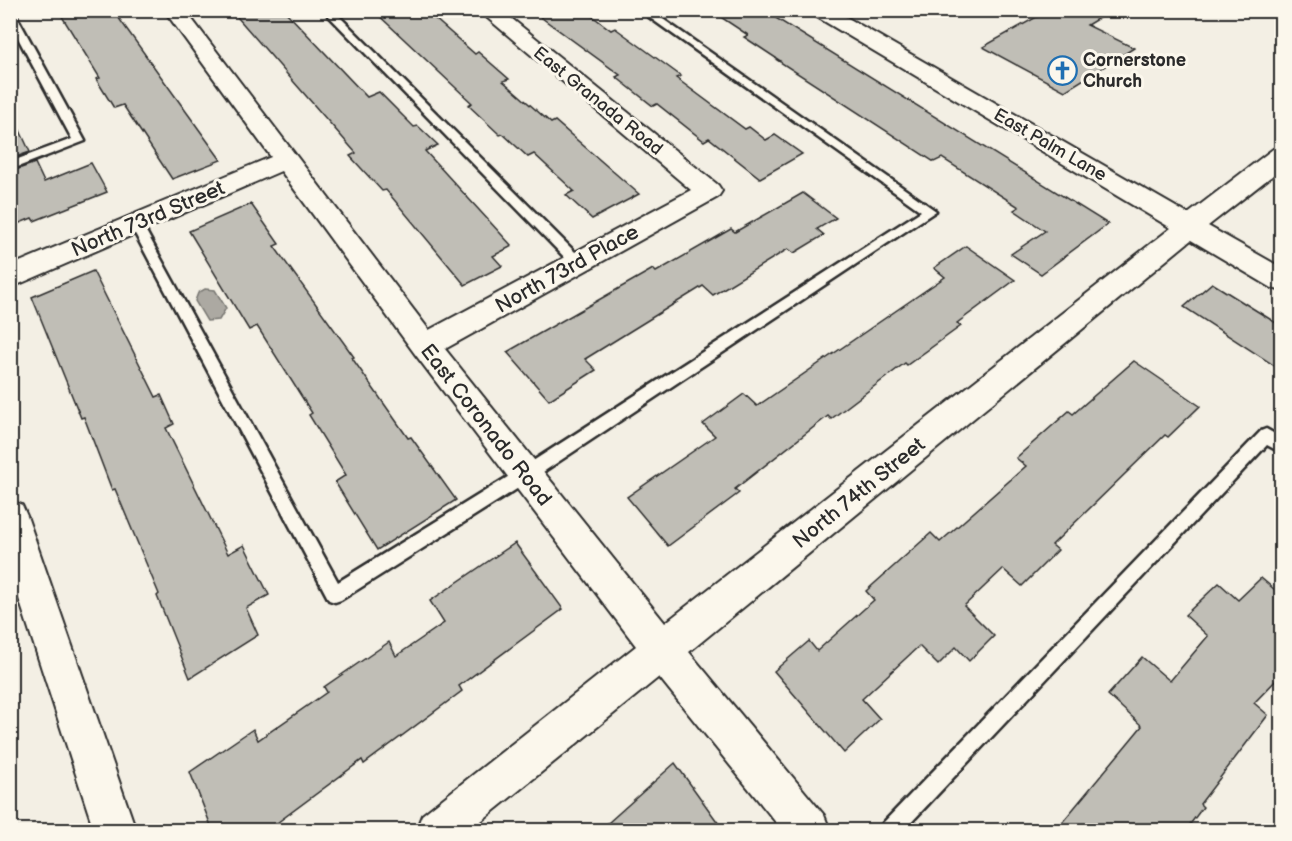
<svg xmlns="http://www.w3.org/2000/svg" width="1292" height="841" viewBox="0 0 1292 841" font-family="'Balsamiq Sans',sans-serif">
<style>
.water{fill:#aca9a2;stroke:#787772;stroke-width:1.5}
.building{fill:#c0beb6;stroke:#2b2b2b;stroke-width:1.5}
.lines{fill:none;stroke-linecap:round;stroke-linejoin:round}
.lane-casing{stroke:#2b2b2b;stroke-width:5}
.street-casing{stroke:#2b2b2b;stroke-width:4}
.lane{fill:#fbf7ec;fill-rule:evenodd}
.street{fill:#fbf7ec;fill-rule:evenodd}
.labels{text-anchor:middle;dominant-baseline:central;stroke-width:6;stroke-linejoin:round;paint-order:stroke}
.far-poi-label{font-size:18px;font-weight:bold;fill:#2b2b2b;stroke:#fbf7ec;text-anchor:start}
.far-street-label{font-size:18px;fill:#2b2b2b;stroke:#fbf7ec}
.street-label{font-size:21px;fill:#2b2b2b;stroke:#fbf7ec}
</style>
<rect width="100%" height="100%" fill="#f3efe4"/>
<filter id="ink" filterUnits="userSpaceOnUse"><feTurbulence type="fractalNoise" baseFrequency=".0167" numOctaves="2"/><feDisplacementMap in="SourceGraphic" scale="12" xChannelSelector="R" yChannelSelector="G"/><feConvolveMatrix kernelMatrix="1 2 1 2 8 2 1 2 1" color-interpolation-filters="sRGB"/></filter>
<g filter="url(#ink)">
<polygon class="water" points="205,289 215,290 226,308 219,320 207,321 195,301 198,293"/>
<g class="building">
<polygon points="58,10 113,10 221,160 172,179 123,105 114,108 96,79 100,78"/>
<polygon points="231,10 284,10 367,97 379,92 414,127 418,126 438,145 425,151 512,246 493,256 502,266 465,285 386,190 382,191 350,156 356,153"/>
<polygon points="373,10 425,10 475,54 478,52 509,79 503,81 551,123 555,121 639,194 592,219 566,195 574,191 534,154 528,157 503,134 500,135 468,105 472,103"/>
<polygon points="531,10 584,10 611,30 615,28 681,76 676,78 745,129 749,127 766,140 775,135 802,154 760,178 709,138 704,141 657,104 653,106 616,77 620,75"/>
<polygon points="710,10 763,10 1108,224 1041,274 1011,254 1045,231 1014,210 1019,207 942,158 934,162 777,60 779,60 744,37 748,35"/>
<polygon points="1049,10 1112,10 1087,25 1134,48 1065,91 983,47"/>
<polygon points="10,109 30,152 10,159"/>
<polygon points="35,163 44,182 91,163 107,192 34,221 32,218 10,227 10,172"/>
<polygon points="803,193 836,218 817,229 824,235 794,253 788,249 713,295 703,286 585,359 596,370 549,400 507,352 653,269 656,272 731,229 735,232"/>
<polygon points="251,204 279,244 274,246 354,357 352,358 408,438 411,437 456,500 377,550 335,482 346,475 309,415 312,413 257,326 249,330 189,231"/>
<polygon points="966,246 1015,280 957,323 961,326 907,365 905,363 831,419 828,416 735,489 739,493 668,546 627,497 715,436 703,424 744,394 757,406 945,277 934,268"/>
<polygon points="93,271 156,397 161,395 174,424 166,428 228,554 244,545 269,595 246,608 258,635 190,678 157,596 159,594 115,489 112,490 84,417 81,418 32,297"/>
<polygon points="1212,283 1281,326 1281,370 1184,307"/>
<polygon points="1134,361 1200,406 1168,437 1165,435 1052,545 1058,550 1022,586 1003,569 964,606 994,636 969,661 956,647 938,665 919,646 862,699 880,719 844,753 774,671 809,641 817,651 874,600 866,591 931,533 940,542 1026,466 1016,458 1069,411 1073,414"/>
<polygon points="515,543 563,609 459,686 462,691 364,764 362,760 266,831 213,831 190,772 253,729 258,740 327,692 324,687 389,642 396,656 444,623 430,601"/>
<polygon points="1261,578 1281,595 1281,675 1254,703 1268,715 1200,804 1203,807 1185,831 1055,831 1142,726 1108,695 1142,657 1170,681 1208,636 1185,615 1219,583 1238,600"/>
<polygon points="675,763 724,831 599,831"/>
</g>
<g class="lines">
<defs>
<g id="lane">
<polygon points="10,10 15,13 85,141 10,170 10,162 72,139 10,23"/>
<polygon points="323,10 333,10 583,260 584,263 583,266 573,266"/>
<polygon points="639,10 650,10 936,211 531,480 341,600 335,602 329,600 130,224 136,220 142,224 338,582 519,470 921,211"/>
<polygon points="1266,429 1282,438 1282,453 1267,445 904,830 880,830 883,823 1261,431"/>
</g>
<g id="street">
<polygon points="164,10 185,10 429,330 691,190 478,10 501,10 718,185 722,191 718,197 445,349 665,623 1171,228 812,14 809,10 834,10 1188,214 1273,149 1282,147 1282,168 1208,226 1282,268 1282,291 1272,288 1191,240 689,652 824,815 830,830 782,830 659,677 470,830 416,830 422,815 636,646 415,354 281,171 10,288 10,266 271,157"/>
<polygon points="10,500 22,505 27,516 136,830 94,830 10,571"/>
</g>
</defs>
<use href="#lane" class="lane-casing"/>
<use href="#street" class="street-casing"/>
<use href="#lane" class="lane"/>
<use href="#street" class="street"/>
</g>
</g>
<defs>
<symbol id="church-ring" viewBox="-11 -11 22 22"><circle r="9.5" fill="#fbf7ec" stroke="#1f6fb2" stroke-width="1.5"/><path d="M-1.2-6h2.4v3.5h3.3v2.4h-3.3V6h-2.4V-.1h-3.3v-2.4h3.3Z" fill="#1f6fb2"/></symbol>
</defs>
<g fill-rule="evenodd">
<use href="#church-ring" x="1046" y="54" width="33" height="33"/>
</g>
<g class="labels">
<g class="far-poi-label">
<text x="1083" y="60">Cornerstone<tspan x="1083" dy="21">Church</tspan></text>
</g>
<g class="far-street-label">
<text transform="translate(598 101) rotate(39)">East Granada Road</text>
<text transform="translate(1050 145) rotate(30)">East Palm Lane</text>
</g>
<g class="street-label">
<text transform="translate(148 219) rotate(-23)">North 73rd Street</text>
<text transform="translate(567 269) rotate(-29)">North 73rd Place</text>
<text transform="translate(486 425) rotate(52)">East Coronado Road</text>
<text transform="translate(859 493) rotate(-39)">North 74th Street</text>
</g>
</g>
<rect width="1292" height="841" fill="none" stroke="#fbf7ec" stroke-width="36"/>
<rect x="18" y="18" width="1256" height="805" fill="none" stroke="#2b2b2b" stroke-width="2" filter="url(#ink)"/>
</svg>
